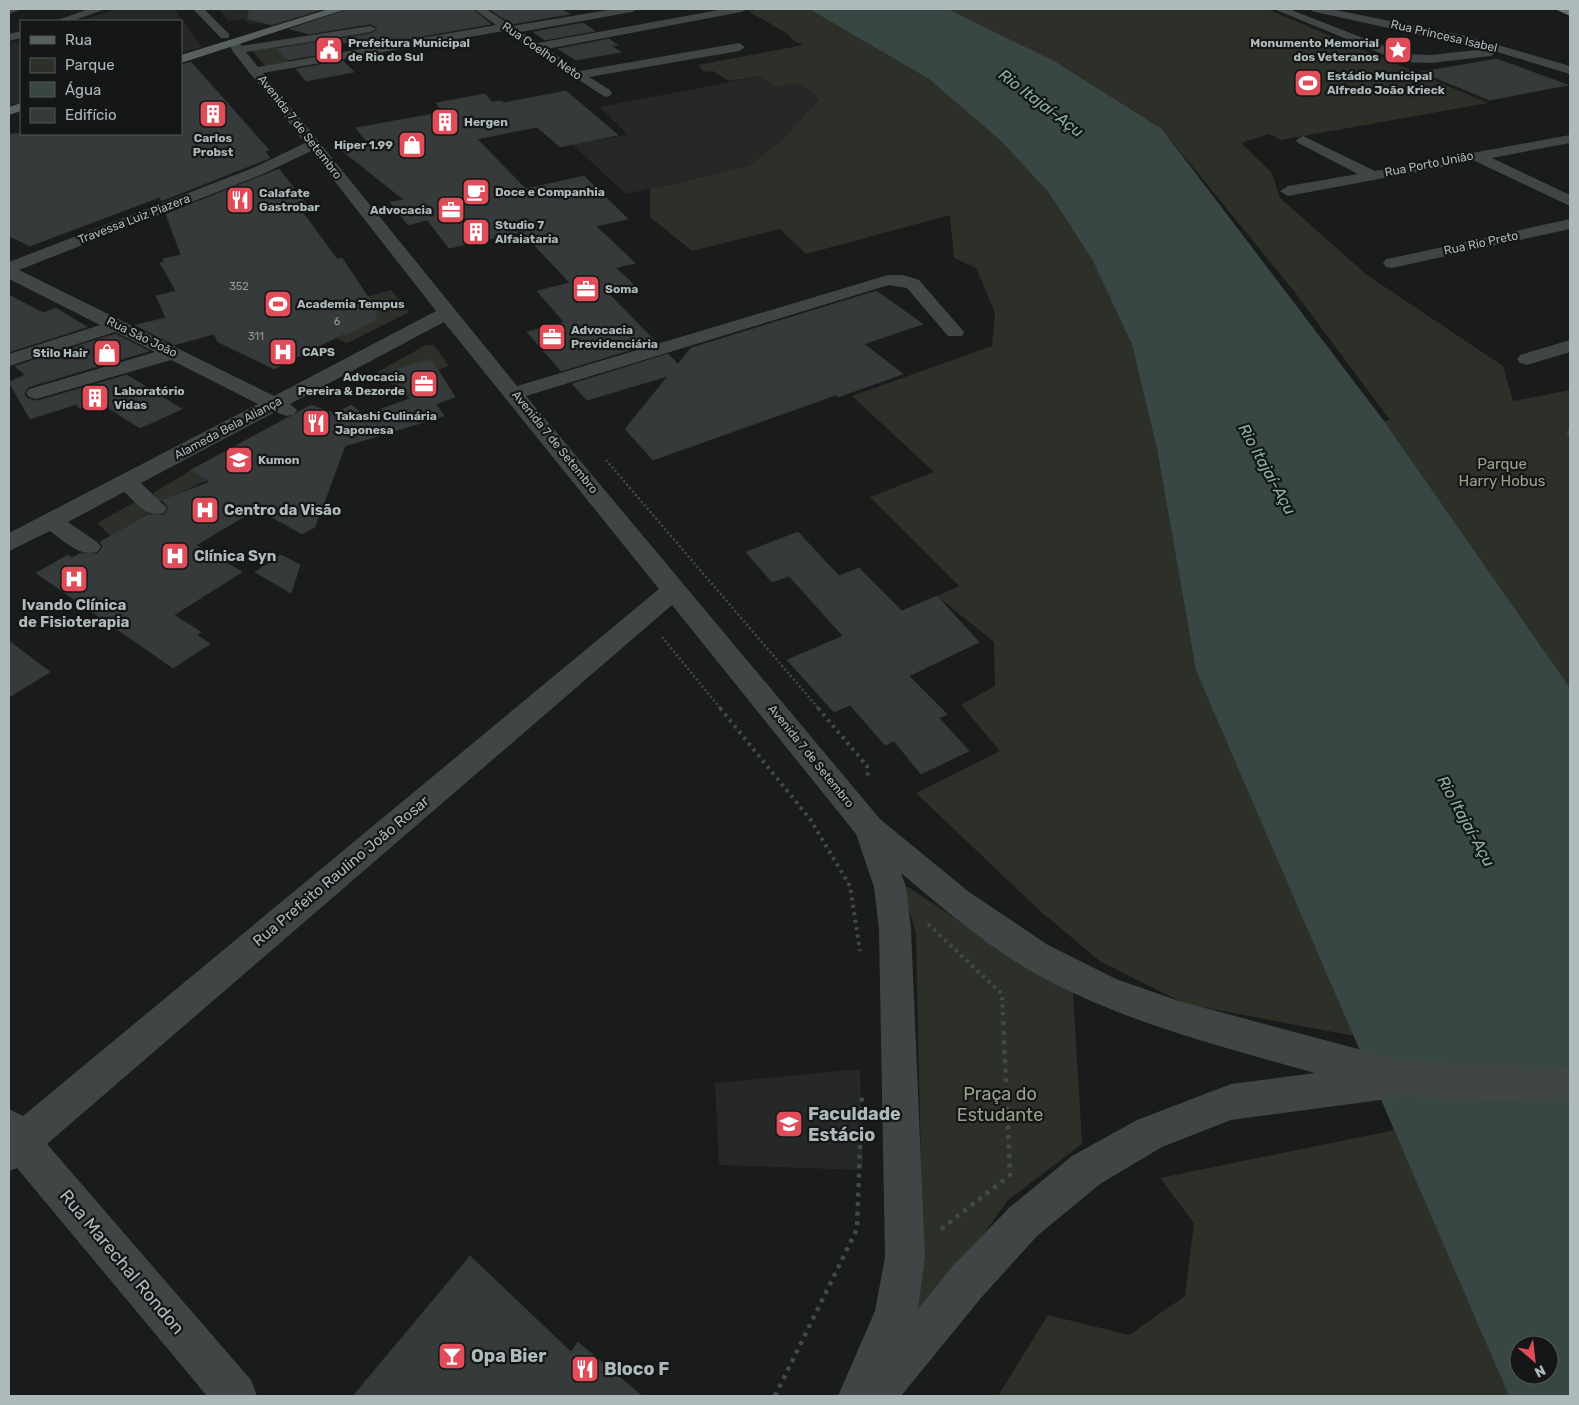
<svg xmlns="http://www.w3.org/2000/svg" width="1579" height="1405" viewBox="0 0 1579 1405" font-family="Rubik,sans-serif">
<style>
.built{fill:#262828}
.green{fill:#2d3028}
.water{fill:#384743;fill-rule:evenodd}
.building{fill:#373a3a;stroke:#343637}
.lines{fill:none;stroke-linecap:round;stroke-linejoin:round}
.path-far2{stroke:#434949;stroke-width:2.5;stroke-dasharray:2 2.5;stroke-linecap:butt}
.path-far1{stroke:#434949;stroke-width:4;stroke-dasharray:3 4.5;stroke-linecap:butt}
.path{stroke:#434949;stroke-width:4.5;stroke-dasharray:4 5.5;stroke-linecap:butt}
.minor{fill:#404545;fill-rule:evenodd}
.major{fill:#575f5f;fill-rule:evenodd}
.highway{fill:#687171;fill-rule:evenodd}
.labels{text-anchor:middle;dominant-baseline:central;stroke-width:4.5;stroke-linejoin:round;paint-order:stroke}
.far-number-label{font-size:11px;fill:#909a99}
.far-street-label{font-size:12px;fill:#adbab9;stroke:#151617}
.far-poi-label{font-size:12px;font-weight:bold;fill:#adbab9;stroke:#151617;text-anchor:start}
.park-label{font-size:15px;fill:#9aa287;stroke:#151617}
.poi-label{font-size:15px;font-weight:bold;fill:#adbab9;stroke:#151617;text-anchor:start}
.street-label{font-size:15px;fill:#adbab9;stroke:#151617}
.water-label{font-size:16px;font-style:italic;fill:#89b1a6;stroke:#151617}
.near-park-label{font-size:18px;fill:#9aa287;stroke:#151617}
.near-poi-label{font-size:18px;font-weight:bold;fill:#adbab9;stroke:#151617;text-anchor:start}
.near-street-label{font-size:18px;fill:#adbab9;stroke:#151617}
</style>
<rect width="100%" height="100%" fill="#1a1b1b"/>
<g class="built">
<polygon points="117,9 174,9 202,47 181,53 181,21 79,21"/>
<polygon points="219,9 268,9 282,22 248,24 244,19 228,21"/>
<polygon points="375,27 383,34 279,52 272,44"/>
<polygon points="21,40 21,102 9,105 9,44"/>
<polygon points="761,76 773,87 800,83 819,99 779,143 748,166 626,194 572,144 628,135 600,107"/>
<polygon points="860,1069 863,1170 719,1165 715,1083"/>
</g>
<g class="green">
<polygon points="763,9 809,9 929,79 1001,141 1049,193 1093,261 1132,345 1157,449 1196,671 1354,1036 1186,1004 1101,962 1040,911 916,793 1000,751 961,705 995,686 994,642 937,596 959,586 870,497 934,472 852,396 992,346 995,313 976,268 954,258 950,215 806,254 780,229 692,251 650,217 650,189 748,166 779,143 819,99 800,83 773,87 761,76 729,81 713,71 705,72 698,65 803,45 794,41 788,34 748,11"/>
<polygon points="948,9 1267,9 1488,103 1281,140 1269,134 1241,143 1272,173 1280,198 1367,275 1503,366 1513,401 1570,390 1570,688 1384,421 1390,420 1293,290 1162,129 1056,62"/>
<polygon points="275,47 291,64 267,68 252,51"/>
<polygon points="391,290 409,312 347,343 315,329 366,297"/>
<polygon points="426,345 434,345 449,366 438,370 455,397 420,407 377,372"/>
<polygon points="191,470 208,480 158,502 153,493"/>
<polygon points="137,501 152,511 111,536 97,523"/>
<polygon points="908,887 1024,964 1073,992 1082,1144 1008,1200 904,1345 923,1257 916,933 903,892"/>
<polygon points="1395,1130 1509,1396 998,1396 1048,1315 1129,1335 1185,1296 1194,1223 1160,1178"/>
</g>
<path class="water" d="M809 9H948L1056 62 1162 129 1384 421 1570 688V1396H1509L1196 671 1157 449 1132 345 1093 261 1049 193 1001 141 929 79ZM1519 1345H1549V1375H1519Z"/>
<g class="building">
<polygon points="249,9 323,9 272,25 248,19"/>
<polygon points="348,9 472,9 491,24 362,47 334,40 370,34 377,31 377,27 370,24 309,34 290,29"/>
<polygon points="489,9 560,9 570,14 512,24"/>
<polygon points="583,23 595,31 545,40 533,32"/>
<polygon points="609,39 618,45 611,46 621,52 576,60 558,49"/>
<polygon points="324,41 334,52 287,60 277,49"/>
<polygon points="1497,59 1568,85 1490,100 1421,72"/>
<polygon points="343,61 354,72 306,81 296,69"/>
<polygon points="191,62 269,150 265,151 270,158 161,201 160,197 30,246 9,236 9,134 181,134 181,65"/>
<polygon points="566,91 618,135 560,147 537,127 477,139 526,189 584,176 628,219 596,226 635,263 616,268 635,286 608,293 656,342 561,371 527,332 564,322 537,291 570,283 522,232 449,248 427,220 408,225 390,202 404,200 339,148 367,142 356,128 443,112 436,103 485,94 492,102 502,101 503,103"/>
<polygon points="279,169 312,211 303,213 337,259 342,258 376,309 376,320 346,335 343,334 274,369 218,342 214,334 174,345 135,325 166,318 156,296 176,291 160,263 164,262 163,259 181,255 166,214"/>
<polygon points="876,291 923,324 864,344 903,374 838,397 836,395 653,460 625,429 668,376 587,400 572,384 668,354 678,364 691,348"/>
<polygon points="9,295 43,313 56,308 87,327 9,352"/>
<polygon points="115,334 149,351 28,387 24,394 28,399 37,401 127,375 182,409 140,428 99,402 79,408 77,404 30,419 9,382 25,375 15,366"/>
<polygon points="428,360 433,362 455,397 436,404 444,416 345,446 315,527 302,534 257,509 196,545 242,572 174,615 201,632 197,635 210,644 173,668 36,573 68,555 72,558 81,553 97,554 103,547 100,542 149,514 164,515 169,508 162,500 210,482 191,470 311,405 335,414 351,405 365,415 412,398 393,370"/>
<polygon points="798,532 839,576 859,568 902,611 937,596 979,642 909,676 947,714 939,718 969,751 921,774 894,741 885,745 850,705 834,712 787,660 843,636 789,576 772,582 746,552"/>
<polygon points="281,555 300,565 291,593 255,572"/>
<polygon points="9,641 50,672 9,697"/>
<polygon points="470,1256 571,1352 578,1342 642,1396 353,1396"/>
</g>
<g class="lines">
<g class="path-far2">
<polyline points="1570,431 1567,432 1570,438"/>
<polyline points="606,460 819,709"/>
<polyline points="662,637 721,709"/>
</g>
<g class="path-far1">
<polyline points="720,708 810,819 850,886 860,951"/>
<polyline points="818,708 867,766 868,777"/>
<polyline points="928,924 1002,994 1003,1017"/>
</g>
<g class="path">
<polyline points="941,1229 1010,1175 1003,1016"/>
<polyline points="775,1396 857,1229 862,1092"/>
</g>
<g class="minor">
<polygon points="9,9 22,9 9,14"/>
<polygon points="89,9 106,9 72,21 55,21"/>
<polygon points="193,9 204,9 229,34 229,38 221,38"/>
<path d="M474 9H486L512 26 614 9H638L632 12 521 32 538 43 724 9H747L741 12 547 49 580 71 739 43 745 47 739 51 589 77 610 90 612 93 610 96 605 97 504 31 263 73 517 386 888 275H903L919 280 964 332 962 336H948L907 288 889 285 526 396 880 819 969 892 1048 945 1116 979 1179 1001 1403 1061 1570 1067V1103L1403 1097 1231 1120 1162 1147 1100 1184 1037 1236 981 1298 901 1396H838L875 1311 885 1257 879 929 874 887 856 834 672 605 47 1144 251 1380 257 1396H207L17 1168 9 1171V1109L23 1116 659 589 444 322 290 404 297 410 294 414 287 416 275 412 141 483 167 508 164 513C146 518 137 503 124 492L68 522 97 542 101 547 97 552C79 557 64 541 50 531L9 551V533L258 404 171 360 43 397 36 399 29 397 26 393 29 389 155 352 115 332 9 366V354L100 325 9 279V262L253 168 305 143 234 53 229 45 232 39H240L241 46 370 26 376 29 370 32 246 52 258 67 496 25ZM311 151 436 311 274 396 19 270 263 174ZM901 873C940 906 980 940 1024 967 1114 1020 1216 1045 1315 1073L1231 1084 1137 1120 1072 1156 1009 1208 951 1268 918 1309 925 1257 911 929 906 887Z"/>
<polygon points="1274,9 1289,9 1404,54 1431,55 1485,49 1315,12 1309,9 1330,9 1467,36 1570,66 1570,74 1497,52 1491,56 1431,63 1402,62"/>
<polygon points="21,31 21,38 9,41 9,34"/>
<polygon points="1570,135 1570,143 1492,158 1570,195 1570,206 1475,161 1288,196 1280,191 1288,186 1358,174 1298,143 1296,140 1303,136 1375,171"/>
<polygon points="1570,219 1570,229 1392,268 1386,267 1383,263 1386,259 1392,258"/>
<polygon points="1570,340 1570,352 1527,365 1520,363 1517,359 1520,355"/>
</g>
<g class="major">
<polygon points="329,9 346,9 181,63 181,55"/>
<polygon points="21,103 21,111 9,115 9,107"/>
</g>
<polygon class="highway" points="1555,9 1570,9 1570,16"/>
</g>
<defs>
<symbol id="civic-square" viewBox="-11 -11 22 22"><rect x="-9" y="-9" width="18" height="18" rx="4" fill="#e04d59" stroke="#151617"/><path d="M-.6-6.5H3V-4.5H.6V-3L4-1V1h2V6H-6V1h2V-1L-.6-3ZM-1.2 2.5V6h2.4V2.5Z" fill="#fff"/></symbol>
<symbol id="sight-square" viewBox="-11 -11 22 22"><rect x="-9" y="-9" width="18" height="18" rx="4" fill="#e04d59" stroke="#151617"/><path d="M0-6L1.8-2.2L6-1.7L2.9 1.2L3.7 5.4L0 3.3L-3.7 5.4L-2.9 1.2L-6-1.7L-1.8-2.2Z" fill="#fff"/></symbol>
<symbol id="stadium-square" viewBox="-11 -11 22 22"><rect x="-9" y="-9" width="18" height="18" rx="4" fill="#e04d59" stroke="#151617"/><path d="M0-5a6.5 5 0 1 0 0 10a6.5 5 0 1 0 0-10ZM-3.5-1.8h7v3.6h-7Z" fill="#fff"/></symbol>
<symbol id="building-square" viewBox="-11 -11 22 22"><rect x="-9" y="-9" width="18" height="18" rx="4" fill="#e04d59" stroke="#151617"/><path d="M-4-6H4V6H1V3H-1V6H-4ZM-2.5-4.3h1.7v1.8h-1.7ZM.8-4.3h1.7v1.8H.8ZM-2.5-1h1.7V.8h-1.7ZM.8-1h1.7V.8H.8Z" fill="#fff"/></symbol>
<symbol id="shop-square" viewBox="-11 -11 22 22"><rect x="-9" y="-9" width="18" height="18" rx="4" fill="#e04d59" stroke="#151617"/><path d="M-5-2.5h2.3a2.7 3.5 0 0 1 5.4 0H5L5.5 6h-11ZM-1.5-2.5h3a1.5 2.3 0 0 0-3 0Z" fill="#fff"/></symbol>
<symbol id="cafe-square" viewBox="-11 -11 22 22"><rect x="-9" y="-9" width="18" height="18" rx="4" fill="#e04d59" stroke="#151617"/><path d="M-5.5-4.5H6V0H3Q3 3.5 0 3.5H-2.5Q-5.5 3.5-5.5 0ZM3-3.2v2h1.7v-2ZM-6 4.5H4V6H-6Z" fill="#fff"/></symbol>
<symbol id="restaurant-square" viewBox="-11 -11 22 22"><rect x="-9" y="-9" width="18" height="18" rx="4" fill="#e04d59" stroke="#151617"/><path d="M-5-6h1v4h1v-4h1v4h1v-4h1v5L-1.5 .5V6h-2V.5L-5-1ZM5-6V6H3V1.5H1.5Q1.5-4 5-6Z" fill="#fff"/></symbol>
<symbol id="office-square" viewBox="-11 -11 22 22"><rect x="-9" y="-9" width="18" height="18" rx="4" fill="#e04d59" stroke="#151617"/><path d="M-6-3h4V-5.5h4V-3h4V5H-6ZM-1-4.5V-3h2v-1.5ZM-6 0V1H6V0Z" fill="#fff"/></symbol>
<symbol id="hospital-square" viewBox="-11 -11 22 22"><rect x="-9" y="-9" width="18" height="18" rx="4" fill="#e04d59" stroke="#151617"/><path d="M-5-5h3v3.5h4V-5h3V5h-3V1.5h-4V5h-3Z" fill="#fff"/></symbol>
<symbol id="university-square" viewBox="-11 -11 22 22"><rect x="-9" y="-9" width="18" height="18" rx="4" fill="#e04d59" stroke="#151617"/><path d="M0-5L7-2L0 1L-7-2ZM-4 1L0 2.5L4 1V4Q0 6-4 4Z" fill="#fff"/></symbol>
<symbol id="bar-square" viewBox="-11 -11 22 22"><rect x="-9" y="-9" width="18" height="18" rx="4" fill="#e04d59" stroke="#151617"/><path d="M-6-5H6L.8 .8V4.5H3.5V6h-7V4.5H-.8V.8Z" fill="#fff"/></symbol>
</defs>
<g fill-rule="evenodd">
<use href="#civic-square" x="313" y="34" width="32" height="32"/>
<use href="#sight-square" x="1382" y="34" width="32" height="32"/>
<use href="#stadium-square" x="1292" y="67" width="32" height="32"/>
<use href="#building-square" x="197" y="98" width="32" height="32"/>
<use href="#building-square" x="429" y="106" width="32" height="32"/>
<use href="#shop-square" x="396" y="129" width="32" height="32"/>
<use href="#cafe-square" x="460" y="176" width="32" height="32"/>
<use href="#restaurant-square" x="224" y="184" width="32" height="32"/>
<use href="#office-square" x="435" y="194" width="32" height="32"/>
<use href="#building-square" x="460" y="216" width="32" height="32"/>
<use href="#office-square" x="570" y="273" width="32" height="32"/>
<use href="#stadium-square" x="262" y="288" width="32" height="32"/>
<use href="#office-square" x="536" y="321" width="32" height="32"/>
<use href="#hospital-square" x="267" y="336" width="32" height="32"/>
<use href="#shop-square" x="91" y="337" width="32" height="32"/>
<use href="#office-square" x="408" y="368" width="32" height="32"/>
<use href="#building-square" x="79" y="382" width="32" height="32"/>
<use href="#restaurant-square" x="300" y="407" width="32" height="32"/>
<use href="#university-square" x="223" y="444" width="32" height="32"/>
<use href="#hospital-square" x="189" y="494" width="32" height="32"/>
<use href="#hospital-square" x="159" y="540" width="32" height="32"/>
<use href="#hospital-square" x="58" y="563" width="32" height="32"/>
<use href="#university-square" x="773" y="1108" width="32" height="32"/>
<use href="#bar-square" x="436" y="1340" width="32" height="32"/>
<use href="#restaurant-square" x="569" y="1353" width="32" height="32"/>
</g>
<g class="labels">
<g class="far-number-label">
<text x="239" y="286">352</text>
<text x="337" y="321">6</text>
<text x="256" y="336">311</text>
</g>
<g class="far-street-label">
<text transform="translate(1444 36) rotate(13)">Rua Princesa Isabel</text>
<text transform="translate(542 51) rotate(34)">Rua Coelho Neto</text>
<text transform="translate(300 127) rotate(52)">Avenida 7 de Setembro</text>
<text transform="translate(1429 164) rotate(-11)">Rua Porto União</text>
<text transform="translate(134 219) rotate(-21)">Travessa Luiz Piazera</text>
<text transform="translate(1481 243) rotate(-12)">Rua Rio Preto</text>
<text transform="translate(142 337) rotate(26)">Rua São João</text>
<text transform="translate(228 428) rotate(-28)">Alameda Bela Aliança</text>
<text transform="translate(555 442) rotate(51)">Avenida 7 de Setembro</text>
<text transform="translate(811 756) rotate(51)">Avenida 7 de Setembro</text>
</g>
<g class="far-poi-label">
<text x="348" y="43">Prefeitura Municipal<tspan x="348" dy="14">de Rio do Sul</tspan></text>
<text x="1379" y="43" text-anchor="end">Monumento Memorial<tspan x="1379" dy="14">dos Veteranos</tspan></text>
<text x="1327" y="76">Estádio Municipal<tspan x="1327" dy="14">Alfredo João Krieck</tspan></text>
<text x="464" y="122">Hergen</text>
<text x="213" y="138" text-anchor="middle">Carlos<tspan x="213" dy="14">Probst</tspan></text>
<text x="393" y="145" text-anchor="end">Hiper 1.99</text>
<text x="495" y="192">Doce e Companhia</text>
<text x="259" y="193">Calafate<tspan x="259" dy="14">Gastrobar</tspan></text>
<text x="432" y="210" text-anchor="end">Advocacia</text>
<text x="495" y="225">Studio 7<tspan x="495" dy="14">Alfaiataria</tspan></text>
<text x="605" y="289">Soma</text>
<text x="297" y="304">Academia Tempus</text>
<text x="571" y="330">Advocacia<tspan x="571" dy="14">Previdenciária</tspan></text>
<text x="302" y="352">CAPS</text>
<text x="88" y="353" text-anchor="end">Stilo Hair</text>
<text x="405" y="377" text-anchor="end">Advocacia<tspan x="405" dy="14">Pereira &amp; Dezorde</tspan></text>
<text x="114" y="391">Laboratório<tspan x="114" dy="14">Vidas</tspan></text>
<text x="335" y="416">Takashi Culinária<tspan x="335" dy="14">Japonesa</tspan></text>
<text x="258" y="460">Kumon</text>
</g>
<g class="park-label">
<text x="1502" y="464">Parque<tspan x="1502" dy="17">Harry Hobus</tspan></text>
</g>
<g class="poi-label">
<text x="224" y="510">Centro da Visão</text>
<text x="194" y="556">Clínica Syn</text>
<text x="74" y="605" text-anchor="middle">Ivando Clínica<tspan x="74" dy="17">de Fisioterapia</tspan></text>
</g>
<g class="street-label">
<text transform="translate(341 871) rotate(-40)">Rua Prefeito Raulino João Rosar</text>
</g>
<g class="water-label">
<text transform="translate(1041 103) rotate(37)">Rio Itajaí-Açu</text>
<text transform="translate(1267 469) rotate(61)">Rio Itajaí-Açu</text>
<text transform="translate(1466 821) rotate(61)">Rio Itajaí-Açu</text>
</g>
<g class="near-park-label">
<text x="1000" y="1094">Praça do<tspan x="1000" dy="21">Estudante</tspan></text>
</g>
<g class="near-poi-label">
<text x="808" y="1114">Faculdade<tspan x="808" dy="21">Estácio</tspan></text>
<text x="471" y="1356">Opa Bier</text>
<text x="604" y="1369">Bloco F</text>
</g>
<g class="near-street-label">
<text transform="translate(122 1262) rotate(50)">Rua Marechal Rondon</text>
</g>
</g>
<rect width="1579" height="1405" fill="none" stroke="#adbab9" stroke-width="20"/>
<rect x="20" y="20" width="162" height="115" fill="#151617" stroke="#525858"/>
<rect x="30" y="36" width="25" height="8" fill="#575f5f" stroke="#525858"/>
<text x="65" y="45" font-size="15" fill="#adbab9">Rua</text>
<rect x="30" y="58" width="25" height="15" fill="#2d3028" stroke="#525858"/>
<text x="65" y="70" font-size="15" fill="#adbab9">Parque</text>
<rect x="30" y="82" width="25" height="15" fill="#384743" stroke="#525858"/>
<text x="65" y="95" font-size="15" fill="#adbab9">Água</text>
<rect x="30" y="108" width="25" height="15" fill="#373a3a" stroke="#525858"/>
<text x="65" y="120" font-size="15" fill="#adbab9">Edifício</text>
<g transform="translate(1534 1360) rotate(152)"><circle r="24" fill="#151617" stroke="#525858"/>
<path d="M0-4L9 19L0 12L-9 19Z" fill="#e04d59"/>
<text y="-8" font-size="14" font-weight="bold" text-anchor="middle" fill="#adbab9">N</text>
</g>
</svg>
